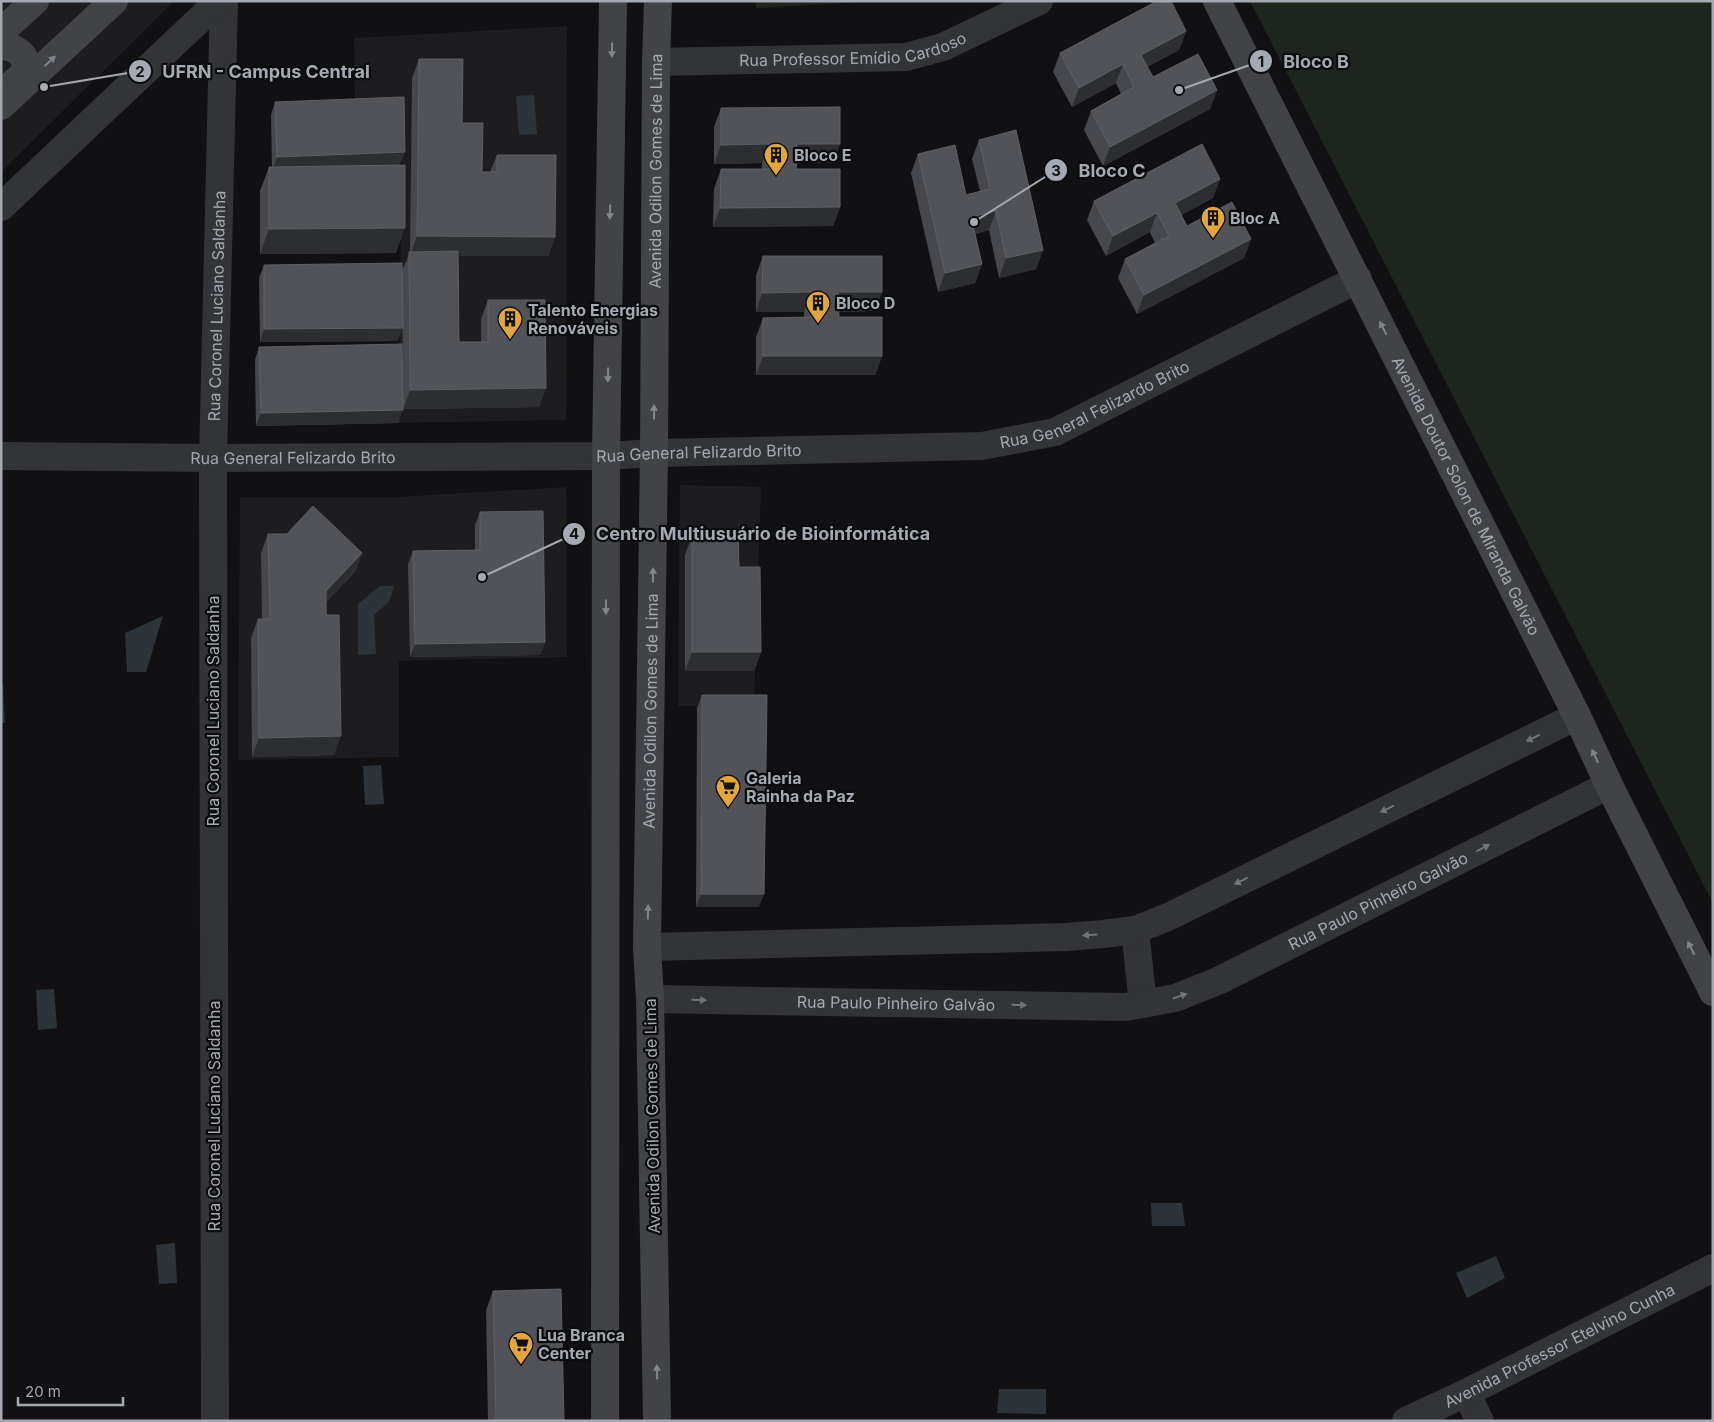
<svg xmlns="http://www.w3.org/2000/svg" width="1714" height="1422" viewBox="0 0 1714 1422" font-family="Inter,sans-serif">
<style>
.built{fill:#1d1d20}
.green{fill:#1e251f}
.water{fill:#2c343a}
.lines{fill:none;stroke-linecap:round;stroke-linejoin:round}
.minor{stroke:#333437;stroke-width:28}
.tertiary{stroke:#333437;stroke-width:28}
.secondary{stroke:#414347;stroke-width:28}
.wall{fill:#47484e}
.shaded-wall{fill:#2d2e32}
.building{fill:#515358;stroke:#5e6066}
.oneway{fill:#81858d}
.oneway2{fill:#71747b}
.labels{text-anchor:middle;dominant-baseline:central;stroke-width:4.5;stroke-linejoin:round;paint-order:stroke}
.street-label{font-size:16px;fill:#a4a9b2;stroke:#0c0c0e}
.poi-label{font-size:16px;font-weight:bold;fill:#a4a9b2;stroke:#0c0c0e;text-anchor:start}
.leader{fill:none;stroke:#a4a9b2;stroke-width:2}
.callout-dot{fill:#a4a9b2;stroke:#0c0c0e;stroke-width:2}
.mark-label{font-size:15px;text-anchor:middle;font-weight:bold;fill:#111}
.callout-label{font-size:18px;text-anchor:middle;font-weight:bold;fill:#a4a9b2;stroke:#0c0c0e;stroke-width:4.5;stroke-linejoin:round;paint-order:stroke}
</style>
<rect width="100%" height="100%" fill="#111113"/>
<g class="built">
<polygon points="1,1 174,1 1,172"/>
<polygon points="567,26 566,420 398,423 403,105 355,105 354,38"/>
<polygon points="680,485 761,487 754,708 678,706"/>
<polygon points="566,487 567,657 399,661 399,757 238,760 240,497 397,497"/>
</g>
<g class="green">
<polygon points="756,1 878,1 756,8"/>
<polygon points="1250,1 1713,1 1713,903"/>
</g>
<g class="water">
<polygon points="534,95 537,134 519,135 516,96"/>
<polygon points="380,586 394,586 389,602 374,615 376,654 358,655 358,604"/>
<polygon points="163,616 146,672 127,672 125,633"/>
<polygon points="1,684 3,684 5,723 1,723"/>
<polygon points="381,765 384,804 365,805 363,766"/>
<polygon points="54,989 57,1028 38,1030 36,990"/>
<polygon points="1151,1203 1182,1203 1185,1226 1152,1226"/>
<polygon points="175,1243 177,1283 159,1284 156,1245"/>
<polygon points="1496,1256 1505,1278 1467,1298 1456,1273"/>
<polygon points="999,1389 1046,1389 1046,1414 997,1413"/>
</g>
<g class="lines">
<g class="minor">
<path id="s1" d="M656 62 906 57 943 47 1039 1"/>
<path id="s2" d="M1 456 213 458 606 456 654 453 982 446 1055 432 1358 279"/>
<polyline points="1135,930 1143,1004"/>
<polyline points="647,947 1066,937 1103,934 1135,930 1168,917 1577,716"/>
<path id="s3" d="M650 999 1126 1007 1175 998 1218 981 1609 785"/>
<polyline points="1466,1393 1480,1421"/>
<path id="s4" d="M215 1421 213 458 224 1"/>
<path id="s5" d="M1406 1421 1466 1393 1713 1268"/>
</g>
<polyline class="tertiary" points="1,207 219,1"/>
<g class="secondary">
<path id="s6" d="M1217 1 1577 716 1609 785 1713 992"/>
<polyline points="1,32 35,1"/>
<path d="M1 46C14 46 31 56 24 72 21 78 12 84 6 89"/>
<polyline points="1,106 114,1"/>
<polyline points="605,1421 606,456 613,1"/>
<path id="s7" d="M657 1421 650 999 647 947 654 453 656 62 658 1"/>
</g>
</g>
<g class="wall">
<polygon points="1186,31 1179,50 1147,67 1153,77 1217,90 1210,109 1103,166 1084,130 1091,111 1121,94 1116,83 1072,107 1053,72 1060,53"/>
<polygon points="419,59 462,123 482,172 490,172 497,155 555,237 548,256 458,256 459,342 481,342 481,319 488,300 546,388 539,407 403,409 398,423 256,426 255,360 259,347 403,388 402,271 410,252 412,78"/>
<polygon points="275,102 400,165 396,253 260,254 260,191 269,167 272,167 271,115"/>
<polygon points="721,108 840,144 833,163 797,163 796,169 840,207 833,226 713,227 714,189 721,169 762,169 762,163 714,164 714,127"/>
<polygon points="979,140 1043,250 1036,269 999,278 989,230 975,234 982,264 975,283 938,292 911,173 918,154 966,195 980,191 972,159"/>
<polygon points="1220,179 1213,198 1181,215 1187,226 1251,239 1244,258 1137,314 1118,278 1125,259 1155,243 1150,232 1106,256 1087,220 1094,201"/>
<polygon points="763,256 882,292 875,311 839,312 839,317 882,356 875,375 756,375 756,337 763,318 804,317 804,312 756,312 756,275"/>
<polygon points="264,265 398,341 260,342 259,278"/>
<polygon points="480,512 545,642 540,655 410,657 408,564 413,551 475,550 475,525"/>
<polygon points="268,534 362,553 355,572 326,602 334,755 252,757 251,638 258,619 262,619 261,553"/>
<polygon points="692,536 739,567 761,652 754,671 685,671 685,555"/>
<polygon points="702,695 759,907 696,907 697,708"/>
<polygon points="493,1291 564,1421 488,1421 486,1310"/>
</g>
<g class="shaded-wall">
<polygon points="1186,31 1179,50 1134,74 1141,55"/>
<polygon points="1123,64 1116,83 1072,107 1079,88"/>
<polygon points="1217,90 1210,109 1103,166 1110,147"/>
<polygon points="769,144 762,163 714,164 721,145"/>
<polygon points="797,144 840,144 833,163 790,163"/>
<polygon points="405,152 400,165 272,170 277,157"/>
<polygon points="1220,179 1213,198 1168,222 1175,203"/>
<polygon points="840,207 833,226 713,227 720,208"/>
<polygon points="996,211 989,230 964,236 971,217"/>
<polygon points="1157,213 1150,232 1106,256 1113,236"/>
<polygon points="405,228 396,253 260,254 269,229"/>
<polygon points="417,236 555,237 548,256 410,256"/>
<polygon points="1251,239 1244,258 1137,314 1144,295"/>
<polygon points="1043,250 1036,269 999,278 1006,258"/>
<polygon points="982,264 975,283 938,292 945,273"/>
<polygon points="811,292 804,312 756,312 762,293"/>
<polygon points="838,292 882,292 875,311 832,312"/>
<polygon points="403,328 398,341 260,342 264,329"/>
<polygon points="763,356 882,356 875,375 756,375"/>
<polygon points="546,388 539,407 403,409 410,390"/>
<polygon points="403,410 398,423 256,426 261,413"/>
<polygon points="362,553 355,572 319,610 326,591"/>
<polygon points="545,642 540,655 410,657 415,644"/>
<polygon points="692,652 761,652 754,671 685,671"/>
<polygon points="341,736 334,755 252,757 259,738"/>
<polygon points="701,894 764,894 759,907 696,907"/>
</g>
<g class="building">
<polygon points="1157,1 1171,1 1186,31 1141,55 1153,77 1198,54 1217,90 1110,147 1091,111 1134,87 1123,64 1079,88 1060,53"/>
<polygon points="419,59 463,59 462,123 483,123 482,172 497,172 497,155 556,155 555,237 417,236"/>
<polygon points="404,97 405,152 277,157 275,102"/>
<polygon points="840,107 840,144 797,144 796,169 840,169 840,207 720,208 721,169 769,169 769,144 721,145 721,108"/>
<polygon points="1016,130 1043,250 1006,258 996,211 971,217 982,264 945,273 918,154 955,145 966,195 990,189 979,140"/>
<polygon points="1202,144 1220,179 1175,203 1187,226 1232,202 1251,239 1144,295 1125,259 1169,236 1157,213 1113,236 1094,201"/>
<polygon points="405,165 405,228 269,229 269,167"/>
<polygon points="458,251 459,342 488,342 488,300 545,300 546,388 410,390 409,252"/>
<polygon points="763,256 882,256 882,292 838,292 839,317 882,317 882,356 763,356 763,318 811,317 811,292 762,293"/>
<polygon points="402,263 403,328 264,329 264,265"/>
<polygon points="402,344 403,410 261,413 259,347"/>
<polygon points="313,506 362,553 326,591 326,615 339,615 341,736 259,738 258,619 270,619 268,534 287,534"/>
<polygon points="543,511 545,642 415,644 413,551 480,550 480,512"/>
<polygon points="692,536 738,536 739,567 760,567 761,652 692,652"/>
<polygon points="702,695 767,695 764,894 701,894"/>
<polygon points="561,1289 564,1421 496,1421 493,1291"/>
</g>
<defs><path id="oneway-solid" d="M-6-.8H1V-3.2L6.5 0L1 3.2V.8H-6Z" transform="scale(1.25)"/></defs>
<g class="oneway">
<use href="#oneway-solid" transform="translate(612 50) rotate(91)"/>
<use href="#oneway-solid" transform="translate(50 61) rotate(-43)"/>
<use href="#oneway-solid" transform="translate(610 212) rotate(91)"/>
<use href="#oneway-solid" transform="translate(1383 328) rotate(-117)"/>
<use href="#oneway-solid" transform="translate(608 375) rotate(91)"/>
<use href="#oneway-solid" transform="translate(654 412) rotate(-90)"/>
<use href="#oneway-solid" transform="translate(653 575) rotate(-89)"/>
<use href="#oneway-solid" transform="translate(606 607) rotate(90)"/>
<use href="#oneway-solid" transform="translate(1595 756) rotate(-115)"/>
<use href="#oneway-solid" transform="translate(648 912) rotate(-89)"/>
<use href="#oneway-solid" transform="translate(1691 948) rotate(-117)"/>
<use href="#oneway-solid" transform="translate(657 1372) rotate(-91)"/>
</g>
<g class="oneway2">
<use href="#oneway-solid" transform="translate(1533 738) rotate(154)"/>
<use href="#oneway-solid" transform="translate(1387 809) rotate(154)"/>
<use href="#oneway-solid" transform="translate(1483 848) rotate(-27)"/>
<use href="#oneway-solid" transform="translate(1241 881) rotate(154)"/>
<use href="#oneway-solid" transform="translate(1090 935) rotate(177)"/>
<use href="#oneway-solid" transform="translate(1180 996) rotate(-20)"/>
<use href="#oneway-solid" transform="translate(699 1000) rotate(1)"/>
<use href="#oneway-solid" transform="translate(1019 1005) rotate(1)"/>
</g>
<defs>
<symbol id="building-pin" viewBox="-11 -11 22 30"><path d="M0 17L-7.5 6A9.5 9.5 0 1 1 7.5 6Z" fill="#e4a638" stroke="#0c0c0e"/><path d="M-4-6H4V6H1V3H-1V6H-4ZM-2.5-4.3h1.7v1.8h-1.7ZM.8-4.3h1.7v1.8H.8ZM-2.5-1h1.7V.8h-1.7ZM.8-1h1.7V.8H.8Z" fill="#111"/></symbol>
<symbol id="supermarket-pin" viewBox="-11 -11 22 30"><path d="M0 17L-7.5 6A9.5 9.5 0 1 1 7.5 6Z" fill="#e4a638" stroke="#0c0c0e"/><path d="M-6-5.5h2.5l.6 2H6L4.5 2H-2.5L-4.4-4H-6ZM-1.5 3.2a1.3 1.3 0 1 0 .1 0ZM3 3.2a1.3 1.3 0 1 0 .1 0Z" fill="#111"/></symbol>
</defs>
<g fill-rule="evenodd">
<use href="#building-pin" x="762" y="141" width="28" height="38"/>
<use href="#building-pin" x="1199" y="204" width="28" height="38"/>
<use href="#building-pin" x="804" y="289" width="28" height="38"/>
<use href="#building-pin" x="496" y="305" width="28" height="38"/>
<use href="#supermarket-pin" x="714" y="773" width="28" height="38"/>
<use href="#supermarket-pin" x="507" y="1330" width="28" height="38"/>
</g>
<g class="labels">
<g class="street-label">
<text stroke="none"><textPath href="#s1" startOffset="198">Rua Professor Emídio Cardoso</textPath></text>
<text stroke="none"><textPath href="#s7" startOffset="1250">Avenida Odilon Gomes de Lima</textPath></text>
<text stroke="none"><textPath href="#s4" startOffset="1115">Rua Coronel Luciano Saldanha</textPath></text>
<text stroke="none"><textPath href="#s2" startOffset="1102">Rua General Felizardo Brito</textPath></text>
<text stroke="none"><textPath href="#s2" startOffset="698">Rua General Felizardo Brito</textPath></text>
<text stroke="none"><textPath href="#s2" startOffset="292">Rua General Felizardo Brito</textPath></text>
<text stroke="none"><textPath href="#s6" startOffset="554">Avenida Doutor Solon de Miranda Galvão</textPath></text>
<text transform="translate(213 711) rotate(-90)">Rua Coronel Luciano Saldanha</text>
<text stroke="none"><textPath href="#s7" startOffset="710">Avenida Odilon Gomes de Lima</textPath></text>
<text stroke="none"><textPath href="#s3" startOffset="751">Rua Paulo Pinheiro Galvão</textPath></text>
<text stroke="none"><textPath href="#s3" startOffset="246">Rua Paulo Pinheiro Galvão</textPath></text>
<text transform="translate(214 1116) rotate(-90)">Rua Coronel Luciano Saldanha</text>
<text transform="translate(652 1116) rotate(-91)">Avenida Odilon Gomes de Lima</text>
<text stroke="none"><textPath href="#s5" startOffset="171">Avenida Professor Etelvino Cunha</textPath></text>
</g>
<g class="poi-label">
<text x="794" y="155">Bloco E</text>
<text x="1230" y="218">Bloc A</text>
<text x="836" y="303">Bloco D</text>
<text x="528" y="310">Talento Energias<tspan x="528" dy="18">Renováveis</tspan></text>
<text x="746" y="778">Galeria<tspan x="746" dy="18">Rainha da Paz</tspan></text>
<text x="538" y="1335">Lua Branca<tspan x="538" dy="18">Center</tspan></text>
</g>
</g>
<path class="leader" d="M1179 90L1261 61M44 87L140 71M974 222L1056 170M482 577L574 534"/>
<g class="callout-dot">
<circle cx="1179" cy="90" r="5"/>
<circle cx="44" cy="87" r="5"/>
<circle cx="974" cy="222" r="5"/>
<circle cx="482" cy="577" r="5"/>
<circle cx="1261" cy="61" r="12"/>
<circle cx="140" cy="71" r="12"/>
<circle cx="1056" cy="170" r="12"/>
<circle cx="574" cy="534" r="12"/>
</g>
<g class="mark-label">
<text x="1261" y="67">1</text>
<text x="140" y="77">2</text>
<text x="1056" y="176">3</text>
<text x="574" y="539">4</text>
</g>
<g class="callout-label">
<text x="1316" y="68">Bloco B</text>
<text x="266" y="78">UFRN - Campus Central</text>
<text x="1112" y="177">Bloco C</text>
<text x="763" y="540">Centro Multiusuário de Bioinformática</text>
</g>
<rect width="1714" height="1422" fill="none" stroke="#a4a9b2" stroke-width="5"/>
<path d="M18 1397v8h105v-8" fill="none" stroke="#a4a9b2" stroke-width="2.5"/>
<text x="25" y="1397" font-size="15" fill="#a4a9b2" stroke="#0c0c0e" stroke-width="4" paint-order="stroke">20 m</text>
</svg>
